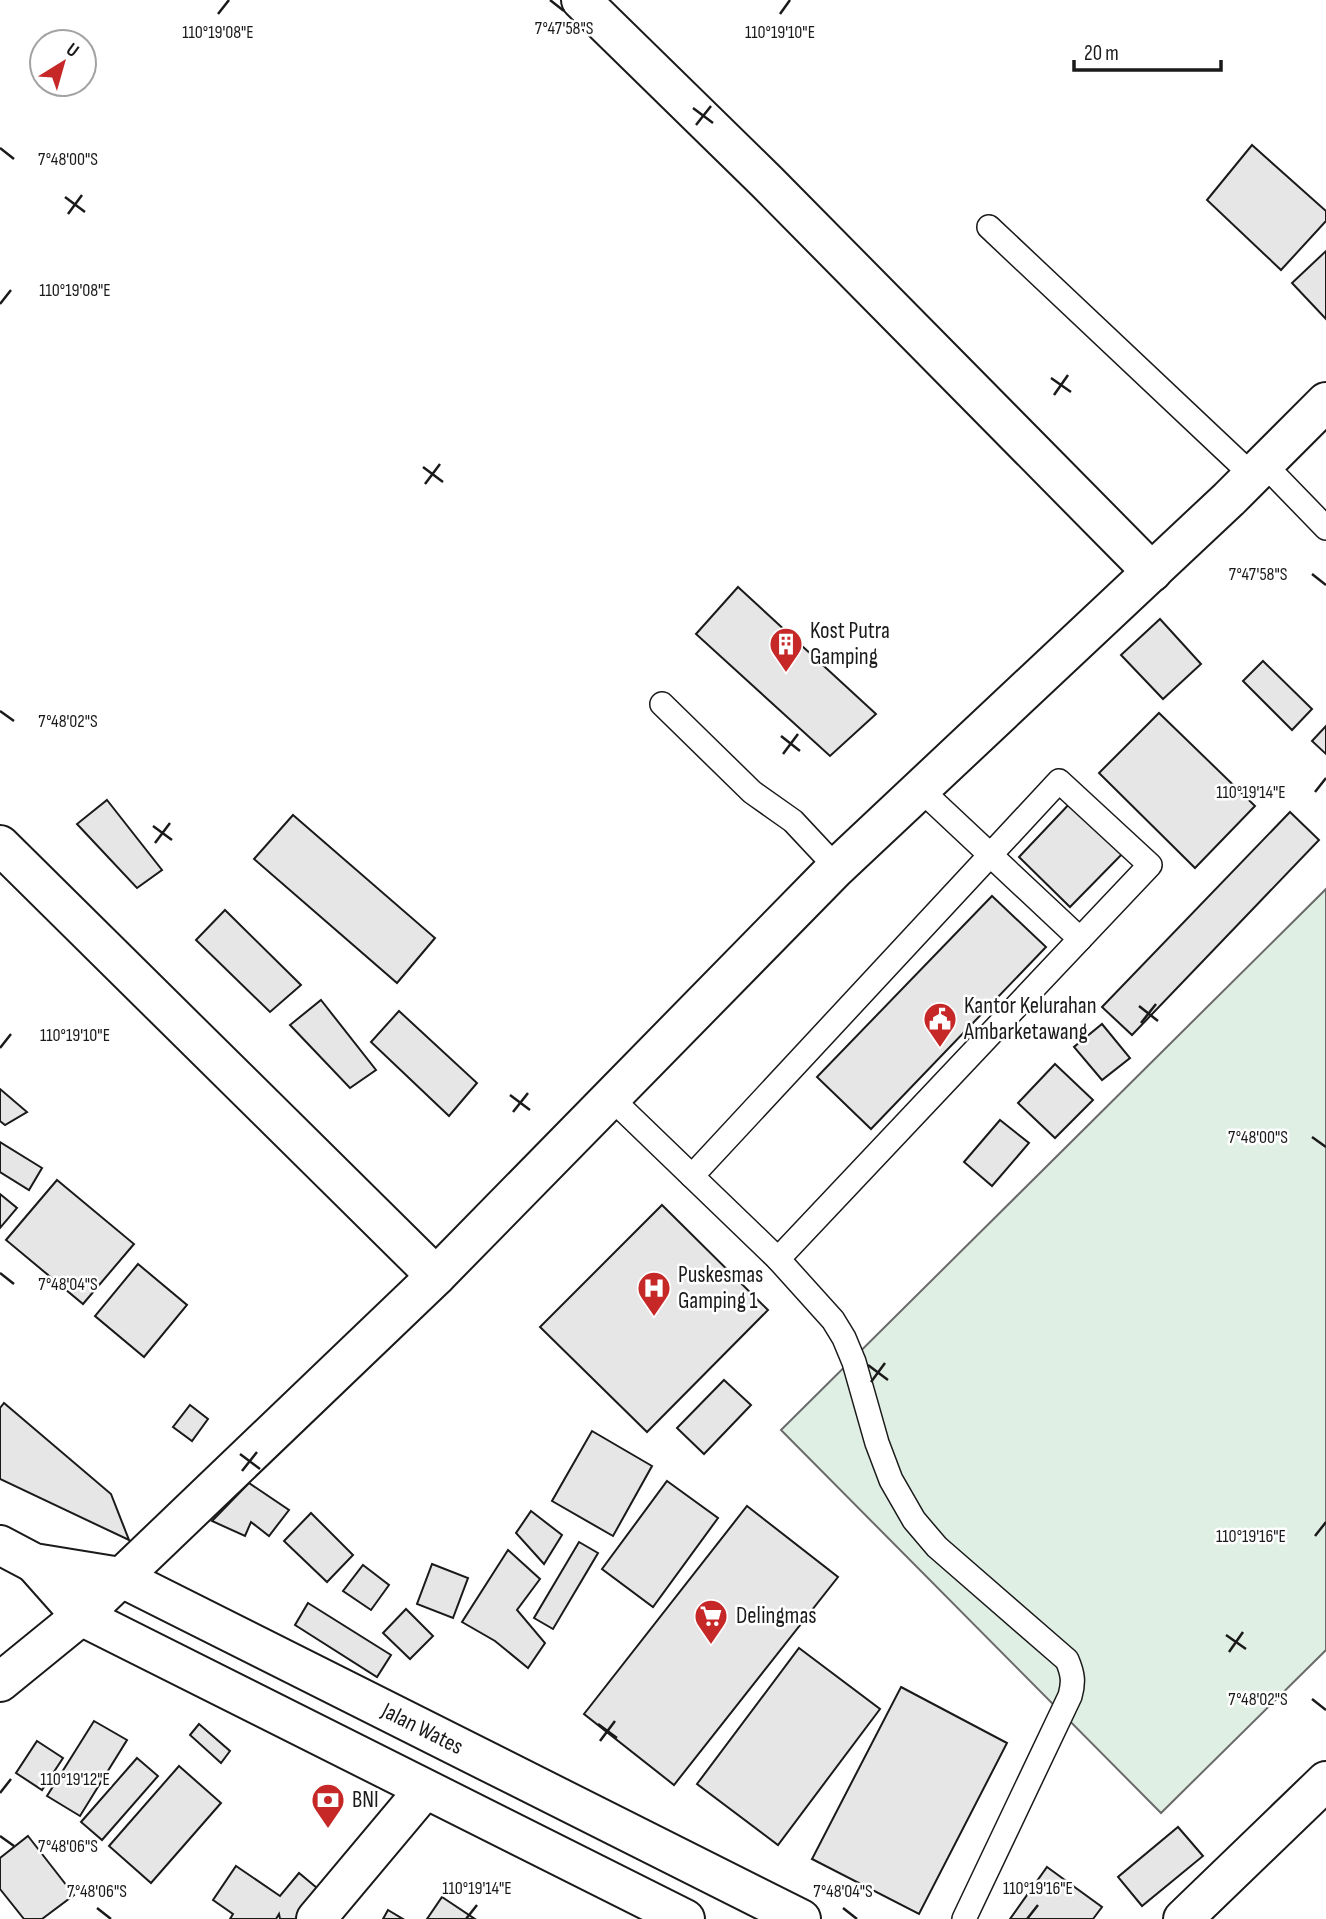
<svg xmlns="http://www.w3.org/2000/svg" width="1326" height="1919" viewBox="0 0 1326 1919" font-family="'Sofia Sans Condensed',sans-serif">
<style>
.green{fill:#e0efe3;stroke:#6a6a6a;stroke-width:2}
.building{fill:#e6e6e6;stroke:#1a1a1a;stroke-width:2}
.lines{fill:none;stroke-linecap:round;stroke-linejoin:round}
.lane-casing{stroke:#1a1a1a;stroke-width:26}
.street-casing{stroke:#1a1a1a;stroke-width:42}
.secondary-casing{stroke:#1a1a1a;stroke-width:42}
.highway-casing{stroke:#1a1a1a;stroke-width:42}
.lane{stroke:#fff;stroke-width:23}
.street{stroke:#fff;stroke-width:38}
.secondary{stroke:#fff;stroke-width:38}
.highway{stroke:#fff;stroke-width:38}
.ticks{fill:none;stroke:#1a1a1a;stroke-width:2.5}
.labels{text-anchor:middle;dominant-baseline:central;stroke-width:5;stroke-linejoin:round;paint-order:stroke}
.poi-label{font-size:23px;fill:#1a1a1a;stroke:#fff;text-anchor:start}
.street-label{font-size:23px;fill:#1a1a1a;stroke:#fff}
.ticks-label{font-size:18px;text-anchor:middle;fill:#1a1a1a;stroke:#fff;stroke-width:5;stroke-linejoin:round;paint-order:stroke}
</style>
<rect width="100%" height="100%" fill="#fff"/>
<polygon class="green" points="1326,889 1326,1650 1161,1813 781,1430"/>
<g class="building">
<polygon points="1252,145 1326,211 1326,221 1281,270 1207,200"/>
<polygon points="1326,251 1326,319 1292,283"/>
<polygon points="738,587 876,714 830,756 696,634"/>
<polygon points="1160,619 1201,664 1163,699 1121,655"/>
<polygon points="1263,661 1312,709 1292,730 1243,681"/>
<polygon points="1159,713 1255,806 1195,868 1099,773"/>
<polygon points="1326,726 1326,754 1312,741"/>
<polygon points="107,800 162,870 137,888 77,824"/>
<polygon points="1073,800 1126,850 1070,907 1019,857"/>
<polygon points="1290,812 1319,840 1132,1035 1102,1007"/>
<polygon points="293,815 435,938 397,983 254,859"/>
<polygon points="992,896 1046,947 871,1129 817,1077"/>
<polygon points="225,910 301,985 270,1012 196,940"/>
<polygon points="321,1000 376,1070 350,1088 290,1025"/>
<polygon points="399,1011 477,1083 449,1116 371,1042"/>
<polygon points="1102,1024 1130,1058 1102,1080 1074,1047"/>
<polygon points="1055,1064 1093,1100 1055,1138 1018,1103"/>
<polygon points="0,1089 27,1112 5,1125 0,1121"/>
<polygon points="1000,1120 1029,1143 992,1186 964,1162"/>
<polygon points="0,1142 42,1168 29,1190 0,1172"/>
<polygon points="57,1180 134,1244 83,1304 6,1240"/>
<polygon points="0,1194 17,1208 0,1228"/>
<polygon points="662,1205 768,1310 647,1432 540,1327"/>
<polygon points="138,1264 187,1305 144,1357 95,1316"/>
<polygon points="724,1380 751,1405 704,1454 677,1428"/>
<polygon points="4,1403 111,1494 129,1540 0,1479 0,1408"/>
<polygon points="190,1405 208,1419 192,1441 173,1427"/>
<polygon points="592,1431 652,1466 613,1536 552,1501"/>
<polygon points="667,1481 718,1518 653,1607 602,1569"/>
<polygon points="249,1483 289,1510 269,1536 251,1522 245,1536 212,1521"/>
<polygon points="747,1506 838,1577 674,1785 584,1714"/>
<polygon points="531,1511 562,1535 544,1564 516,1533"/>
<polygon points="311,1513 353,1555 327,1582 284,1541"/>
<polygon points="579,1542 598,1553 553,1629 534,1618"/>
<polygon points="508,1550 540,1579 517,1610 545,1643 528,1668 495,1641 462,1622"/>
<polygon points="432,1564 468,1578 453,1618 417,1604"/>
<polygon points="363,1565 389,1585 371,1610 343,1591"/>
<polygon points="308,1603 391,1655 377,1677 295,1625"/>
<polygon points="406,1609 433,1636 410,1659 383,1633"/>
<polygon points="799,1648 880,1709 778,1845 697,1784"/>
<polygon points="901,1687 1007,1743 919,1914 812,1859"/>
<polygon points="94,1721 127,1740 80,1816 47,1796"/>
<polygon points="199,1724 230,1751 221,1763 190,1735"/>
<polygon points="37,1741 63,1758 42,1790 16,1773"/>
<polygon points="137,1758 158,1776 102,1840 81,1822"/>
<polygon points="179,1766 221,1803 151,1883 109,1846"/>
<polygon points="1178,1827 1203,1856 1142,1906 1118,1877"/>
<polygon points="28,1836 74,1895 42,1919 24,1919 0,1889 0,1858"/>
<polygon points="236,1866 280,1896 299,1873 323,1893 296,1919 280,1919 279,1914 276,1919 230,1919 233,1914 213,1900"/>
<polygon points="1047,1867 1102,1907 1093,1919 1010,1919"/>
<polygon points="442,1897 475,1919 427,1919"/>
<polygon points="388,1910 403,1919 383,1919"/>
</g>
<g class="lines">
<defs>
<g id="lane">
<polyline points="989,227 1253,476"/>
<polyline points="1264,464 1326,528"/>
<polyline points="662,704 752,792 793,821 837,868"/>
<polyline points="612,1099 778,1259 1080,939 920,789"/>
<polyline points="692,1176 1059,781 1150,865 1080,939"/>
<path d="M778 1259 833 1320 844 1338 854 1362 877 1443 891 1480 914 1520 937 1547 1067 1660C1073 1674 1074 1682 1070 1696L964 1919"/>
</g>
<g id="street">
<polyline points="581,0 767,182 1152,572"/>
<polyline points="0,845 436,1276"/>
<polyline points="316,1919 425,1789"/>
<polyline points="1183,1919 1326,1781"/>
</g>
<polyline id="secondary" points="0,1682 81,1616 436,1276 834,870 1229,499 1326,402"/>
<g id="highway">
<path id="s1" d="M0 1545 34 1563 120 1577 801 1919"/>
<polyline points="34,1563 81,1616 685,1919"/>
</g>
</defs>
<use href="#lane" class="lane-casing"/>
<use href="#street" class="street-casing"/>
<use href="#secondary" class="secondary-casing"/>
<use href="#highway" class="highway-casing"/>
<use href="#lane" class="lane"/>
<use href="#street" class="street"/>
<use href="#secondary" class="secondary"/>
<use href="#highway" class="highway"/>
</g>
<path class="ticks" d="M550 0 564 11M218 14 229 0M780 14 790 0M693 108 713 123M696 125 711 106M0 148 14 159M65 197 85 212M68 214 82 195M0 304 11 290M1051 378 1071 392M1054 395 1068 375M423 467 443 482M425 484 440 464M1312 574 1326 585M0 711 14 721M781 736 800 751M783 754 798 734M1315 792 1326 778M153 826 172 840M155 843 170 823M1139 1006 1158 1021M1141 1023 1156 1004M0 1048 11 1034M510 1095 530 1110M513 1112 528 1093M1312 1137 1326 1147M0 1273 14 1284M868 1365 888 1380M871 1382 885 1363M240 1454 260 1469M242 1471 257 1452M1315 1536 1326 1522M1226 1635 1246 1649M1229 1652 1243 1632M1312 1699 1326 1710M598 1724 617 1738M600 1741 615 1721M0 1793 11 1779M0 1836 14 1846M97 1908 111 1919M843 1908 857 1919M466 1919 477 1905M1027 1919 1038 1905"/>
<defs>
<symbol id="building-pin" viewBox="-11 -11 22 30"><path d="M0 17L-7.5 6A9.5 9.5 0 1 1 7.5 6Z" fill="#c62828" stroke="#fff"/><path d="M-4-6H4V6H1V3H-1V6H-4ZM-2.5-4.3h1.7v1.8h-1.7ZM.8-4.3h1.7v1.8H.8ZM-2.5-1h1.7V.8h-1.7ZM.8-1h1.7V.8H.8Z" fill="#fff"/></symbol>
<symbol id="civic-pin" viewBox="-11 -11 22 30"><path d="M0 17L-7.5 6A9.5 9.5 0 1 1 7.5 6Z" fill="#c62828" stroke="#fff"/><path d="M-.6-6.5H3V-4.5H.6V-3L4-1V1h2V6H-6V1h2V-1L-.6-3ZM-1.2 2.5V6h2.4V2.5Z" fill="#fff"/></symbol>
<symbol id="hospital-pin" viewBox="-11 -11 22 30"><path d="M0 17L-7.5 6A9.5 9.5 0 1 1 7.5 6Z" fill="#c62828" stroke="#fff"/><path d="M-5-5h3v3.5h4V-5h3V5h-3V1.5h-4V5h-3Z" fill="#fff"/></symbol>
<symbol id="supermarket-pin" viewBox="-11 -11 22 30"><path d="M0 17L-7.5 6A9.5 9.5 0 1 1 7.5 6Z" fill="#c62828" stroke="#fff"/><path d="M-6-5.5h2.5l.6 2H6L4.5 2H-2.5L-4.4-4H-6ZM-1.5 3.2a1.3 1.3 0 1 0 .1 0ZM3 3.2a1.3 1.3 0 1 0 .1 0Z" fill="#fff"/></symbol>
<symbol id="bank-pin" viewBox="-11 -11 22 30"><path d="M0 17L-7.5 6A9.5 9.5 0 1 1 7.5 6Z" fill="#c62828" stroke="#fff"/><path d="M-6-4H6V4H-6ZM0-2.3a2.3 2.3 0 1 0 0 4.6a2.3 2.3 0 1 0 0-4.6Z" fill="#fff"/></symbol>
</defs>
<g fill-rule="evenodd">
<use href="#building-pin" x="767" y="625" width="38" height="52"/>
<use href="#civic-pin" x="921" y="1000" width="38" height="52"/>
<use href="#hospital-pin" x="635" y="1269" width="38" height="52"/>
<use href="#supermarket-pin" x="692" y="1597" width="38" height="52"/>
<use href="#bank-pin" x="309" y="1781" width="38" height="52"/>
</g>
<g class="labels">
<g class="poi-label">
<text x="810" y="631">Kost Putra<tspan x="810" dy="26">Gamping</tspan></text>
<text x="964" y="1006">Kantor Kelurahan<tspan x="964" dy="26">Ambarketawang</tspan></text>
<text x="678" y="1275">Puskesmas<tspan x="678" dy="26">Gamping 1</tspan></text>
<text x="736" y="1616">Delingmas</text>
<text x="352" y="1800">BNI</text>
</g>
<g class="street-label">
<text stroke="none"><textPath href="#s1" startOffset="464">Jalan Wates</textPath></text>
</g>
</g>
<g class="ticks-label">
<text x="564" y="34">7°47'58"S</text>
<text x="218" y="38">110°19'08"E</text>
<text x="780" y="38">110°19'10"E</text>
<text x="68" y="165">7°48'00"S</text>
<text x="75" y="296">110°19'08"E</text>
<text x="1258" y="580">7°47'58"S</text>
<text x="68" y="727">7°48'02"S</text>
<text x="1251" y="798">110°19'14"E</text>
<text x="75" y="1041">110°19'10"E</text>
<text x="1258" y="1143">7°48'00"S</text>
<text x="68" y="1290">7°48'04"S</text>
<text x="1251" y="1542">110°19'16"E</text>
<text x="1258" y="1705">7°48'02"S</text>
<text x="75" y="1785">110°19'12"E</text>
<text x="68" y="1852">7°48'06"S</text>
<text x="477" y="1894">110°19'14"E</text>
<text x="1038" y="1894">110°19'16"E</text>
<text x="97" y="1897">7°48'06"S</text>
<text x="843" y="1897">7°48'04"S</text>
</g>
<g transform="translate(63 63) rotate(37)"><circle r="33" fill="#ffffff" stroke="#a3a3a3" stroke-width="2"/>
<path d="M0-5L12 26L0 18L-12 26Z" fill="#c62828"/>
<text y="-10" font-size="19" font-weight="bold" text-anchor="middle" fill="#1a1a1a">U</text>
</g>
<path d="M1074 60v10h147v-10" fill="none" stroke="#1a1a1a" stroke-width="3.5"/>
<text x="1084" y="60" font-size="21" fill="#1a1a1a" stroke="#ffffff" stroke-width="5" paint-order="stroke">20 m</text>
</svg>
